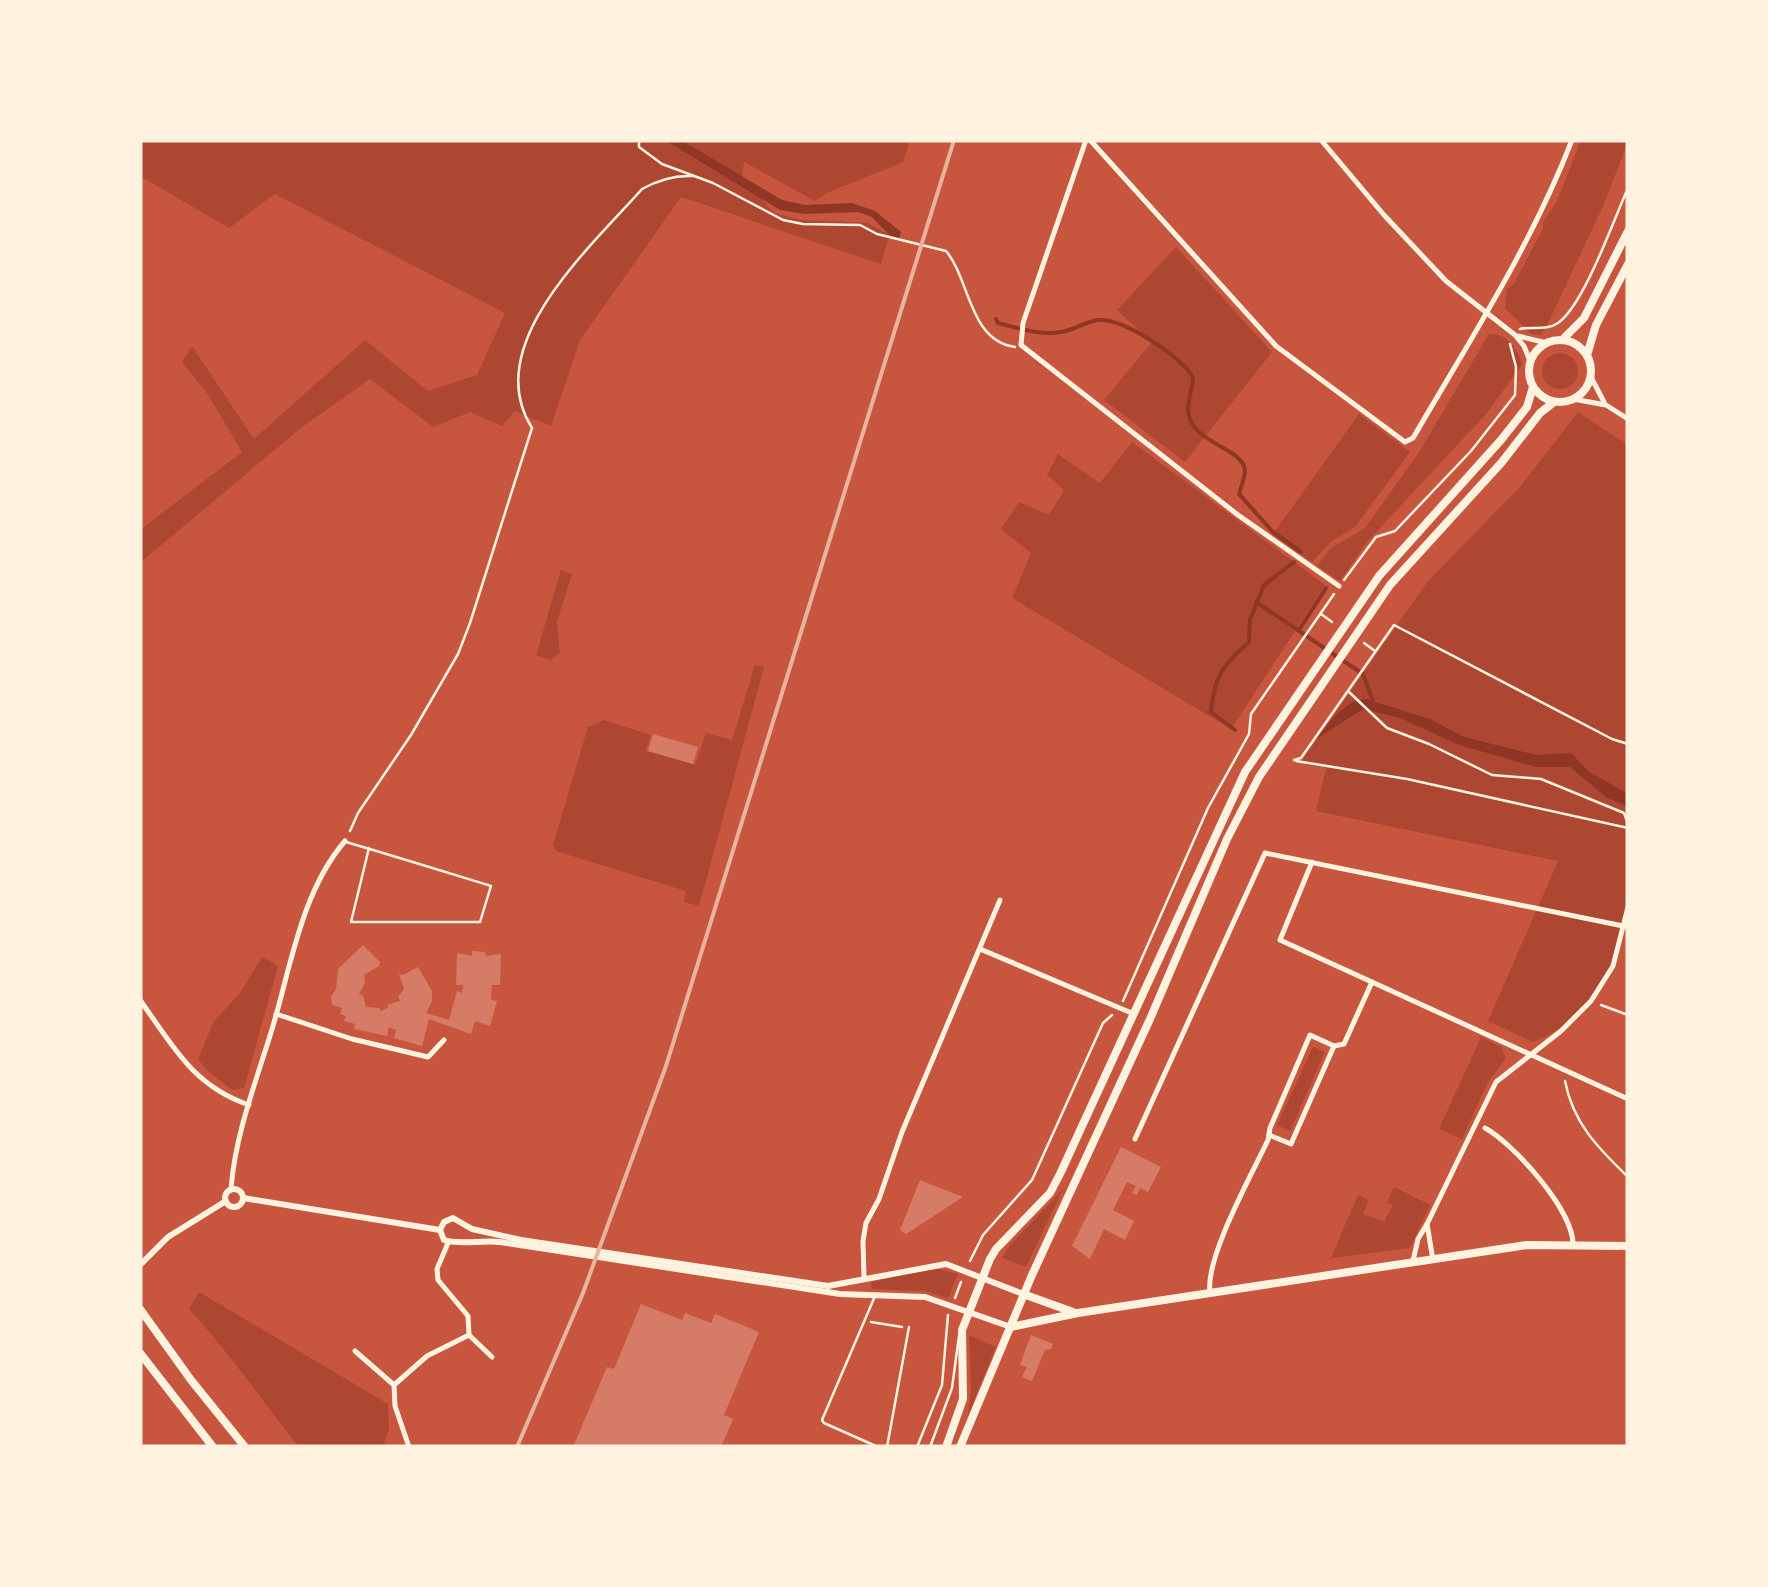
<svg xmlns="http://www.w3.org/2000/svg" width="1768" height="1587" viewBox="0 0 1768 1587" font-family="'Sofia Sans Condensed',sans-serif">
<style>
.green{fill:#ae4732}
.water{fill:#8f3625}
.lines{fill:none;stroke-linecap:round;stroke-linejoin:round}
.stream{stroke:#8f3625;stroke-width:4}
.building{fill:#d67c66}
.path{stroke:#fff3e0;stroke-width:2.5}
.service{stroke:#fff3e0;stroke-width:2.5}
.minor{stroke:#fff3e0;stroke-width:5}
.tertiary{stroke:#fff3e0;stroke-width:6}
.secondary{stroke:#fff3e0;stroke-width:8}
.primary{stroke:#fff3e0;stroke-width:8}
.trunk{stroke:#fff3e0;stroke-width:8}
.rail{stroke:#e9b49f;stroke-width:4}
</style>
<rect width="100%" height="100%" fill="#c8553d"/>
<g class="green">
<polygon points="140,140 910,140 903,162 827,193 815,201 744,162 742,176 774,213 801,220 868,223 889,235 881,264 681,197 580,340 551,426 515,411 502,426 470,412 433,427 370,379 302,427 140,563 140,530 242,452 207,393 182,362 192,346 254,439 365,340 428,391 477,375 505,313 275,194 229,228 140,176"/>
<polygon points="1581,140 1628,142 1603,206 1550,319 1541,335 1531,334 1505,308 1507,288 1513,285 1543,229 1543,222 1557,201"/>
<polygon points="1176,247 1272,352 1185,462 1104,400 1152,342 1117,310"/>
<path d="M1489 334C1506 333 1519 349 1522 365L1486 414 1367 542 1340 581 1317 566 1331 548 1365 528 1418 454Z"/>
<circle cx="1560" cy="371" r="18"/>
<path d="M1578 412 1628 445V907C1612 970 1598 1016 1533 1042L1488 1021 1558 861 1316 811 1326 768 1300 763 1428 581 1520 487Z"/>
<polygon points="1359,414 1410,452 1355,527 1332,541 1312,562 1273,534"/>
<polygon points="1132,442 1325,585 1231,729 1012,598 1031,553 1001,529 1019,502 1049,515 1064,490 1047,475 1058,454 1100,483"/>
<polygon points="561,570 572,574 557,622 560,653 550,660 536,655"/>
<polygon points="755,665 764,667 699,906 684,902 686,891 556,851 553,845 588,727 604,720 651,735 646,751 695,765 706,733 732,740"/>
<polygon points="262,957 278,966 244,1088 232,1090 208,1071 198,1059 214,1021 240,993"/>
<polygon points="1481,1037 1501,1047 1506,1058 1488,1082 1462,1139 1439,1129"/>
<polygon points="1313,1047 1325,1052 1290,1131 1277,1125"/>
<polygon points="1394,1187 1430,1205 1410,1248 1331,1258 1358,1195 1369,1200 1363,1214 1384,1222 1393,1205 1387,1202"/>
<polygon points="1063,1189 1026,1267 1002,1258 1007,1249"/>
<polygon points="934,1268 958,1274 948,1298 924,1291 872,1289 871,1282"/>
<path d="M199 1292 388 1404 389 1429 383 1447H299C262 1401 229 1352 189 1309Z"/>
<polygon points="969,1335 996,1347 968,1415 971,1389"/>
</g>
<g class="water">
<polygon points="665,140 681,140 782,200 805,205 852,203 875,211 901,232 899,239 889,235 872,217 858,212 804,214 780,210"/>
<path d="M1366 699 1430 719 1464 737 1536 755 1571 753 1588 771 1628 794V807L1606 797 1570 767H1536L1459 745 1400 718 1363 709 1316 739C1329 724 1344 700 1366 699Z"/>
</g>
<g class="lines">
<g class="stream">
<path d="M996 319 998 323C1018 328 1041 336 1061 332 1075 330 1086 321 1099 320 1125 319 1180 356 1193 377 1193 387 1188 399 1188 409 1189 444 1242 446 1245 470 1245 477 1241 487 1239 494L1273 532 1301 552"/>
<polyline points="1256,602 1363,674 1373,701"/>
<polyline points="1299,630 1326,588"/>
<path d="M1235 730 1211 712C1214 676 1223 665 1249 642L1250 620 1264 585 1294 562"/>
</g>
</g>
<g class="building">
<polygon points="653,734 698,747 693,764 648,751"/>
<polygon points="363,945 380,962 379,966 364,975 365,983 359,994 363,996 366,1007 379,1008 381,1011 388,1008 387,1005 400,1001 398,997 404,989 399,974 403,975 418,967 432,991 432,1001 426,1013 449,1020 457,991 462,993 463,985 456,985 457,953 472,956 472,951 485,952 486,956 501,954 500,985 492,985 491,1000 497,1001 490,1026 475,1021 471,1034 429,1019 422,1046 394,1038 396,1030 389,1027 387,1036 354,1029 355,1024 344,1021 346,1016 340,1014 342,1008 332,1005 331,997 336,989 338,969"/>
<polygon points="1121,1147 1161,1167 1148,1192 1140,1188 1137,1195 1132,1193 1136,1186 1127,1182 1113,1210 1134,1221 1125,1240 1104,1229 1090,1259 1072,1246"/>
<polygon points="920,1180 963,1197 906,1234 900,1230"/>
<polygon points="641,1304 682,1320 685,1313 711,1323 715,1314 759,1332 724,1415 733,1419 721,1447 573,1447 607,1367 614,1369"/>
<polygon points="1031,1335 1053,1344 1051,1349 1045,1350 1032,1381 1022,1377 1027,1367 1020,1365"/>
</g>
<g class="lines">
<g class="path">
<path d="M639 140V147L662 164 713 183 783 220 803 224 860 225 877 234 946 251C970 279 969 341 1015 347"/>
<path d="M1520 329C1531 326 1547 331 1558 323 1584 305 1614 219 1628 188"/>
<polyline points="1344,580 1376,537 1395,531 1471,451 1515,395 1516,367 1510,344"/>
<polyline points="1321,614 1332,622"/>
<polyline points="1364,643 1375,651"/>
<polyline points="1349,692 1387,728 1429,744 1492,775 1541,779 1624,813 1628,824"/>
<polyline points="1294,760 1301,758 1394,625 1612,739 1628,744"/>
<polyline points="1296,761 1407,779 1628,828"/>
<path d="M350 831 358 813 411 735 458 654 470 623 532 428C479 345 592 246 642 189 658 180 674 175 693 176"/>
<polyline points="1123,1001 1208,808 1249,734 1251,714 1334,594"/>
<polyline points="1601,1005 1628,1015"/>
<path d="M1565 1081C1573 1123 1598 1148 1628 1177"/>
<polyline points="970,1261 983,1235 1032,1180 1103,1023 1112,1015"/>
<polyline points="955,1298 961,1282"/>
<polyline points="871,1322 902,1327"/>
<polyline points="917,1447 942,1385 948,1315"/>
</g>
<g class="service">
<path d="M346 842C394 856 442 871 491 886L480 922H351L369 848"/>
<polyline points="875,1296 822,1420 824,1423 878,1447"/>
<polyline points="887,1447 909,1327"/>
<polyline points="930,1447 952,1388 959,1336"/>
</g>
<g class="minor">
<polyline points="1086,140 1023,323 1021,345 1238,515 1339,586"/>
<path d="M1090 140 1276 346 1405 442 1413 438C1470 340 1531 246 1572 140"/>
<polyline points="1321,140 1384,215 1446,281 1515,335 1524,346 1530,361"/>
<polyline points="1518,336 1547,343"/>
<polyline points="1591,377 1604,402"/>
<polyline points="1573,399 1606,405 1628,419"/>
<polyline points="1312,862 1280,940 1628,1099"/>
<polyline points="980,949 1134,1014"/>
<path d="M140 1000C173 1046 193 1086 249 1105"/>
<polyline points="276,1014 352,1039 428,1057 444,1040"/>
<path d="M1485 1128C1514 1144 1574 1211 1573 1245"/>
<polyline points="1269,1135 1291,1144 1334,1046"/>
<polyline points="1135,1139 1265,853 1628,927"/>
<path d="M231 1189C235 1134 257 1079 273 1026 291 965 302 891 345 841"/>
<polyline points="1427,1224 1496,1082 1561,1031 1591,1001 1613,966 1628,907"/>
<polyline points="1413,1261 1418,1239 1427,1224 1433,1260"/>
<polyline points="864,1277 863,1241 866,1223 879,1199 902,1132 1000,900"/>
<path d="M1210 1292C1205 1258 1252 1174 1268 1140L1270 1128 1310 1035 1334 1046 1344 1044 1372 982"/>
<polyline points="469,1335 492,1357"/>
<polyline points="355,1351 394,1385"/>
<polyline points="409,1447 395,1406 394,1385 427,1356 469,1335 468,1316 438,1280 437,1269 448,1243"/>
</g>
<g class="tertiary">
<circle cx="234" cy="1198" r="9"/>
<polyline points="243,1198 440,1230"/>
<polyline points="440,1230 444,1222 453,1218 472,1229 521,1240 828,1286 946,1264 1023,1294"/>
<path d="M440 1230 444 1240C455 1245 484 1240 500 1242L840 1294 925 1297 1011 1327"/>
<polyline points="140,1265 168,1237 226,1201"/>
</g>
<g class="secondary">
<polyline points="1023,1294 1073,1312"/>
<polyline points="1011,1327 1078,1313 1527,1245 1628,1246"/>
</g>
<g class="primary">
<circle cx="1560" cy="371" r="31"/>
<polyline points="1562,340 1584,318 1628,231"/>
<polyline points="1587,355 1596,325 1628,264"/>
<polyline points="946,1447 963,1399 962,1330 990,1259 996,1249 1050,1193 1060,1174 1245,772 1379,576 1501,440 1527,407 1533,387"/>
<polyline points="960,1447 1032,1275 1150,1019 1227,839 1259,777 1390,585 1502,462 1540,413 1554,402"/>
</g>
<g class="trunk">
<polyline points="140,1309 191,1380 245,1447"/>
<polyline points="140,1353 213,1447"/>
</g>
<polyline class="rail" points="517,1447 583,1293 666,1066 954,140"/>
</g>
<rect width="1768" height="1587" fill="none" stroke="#fff3e0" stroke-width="285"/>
</svg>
